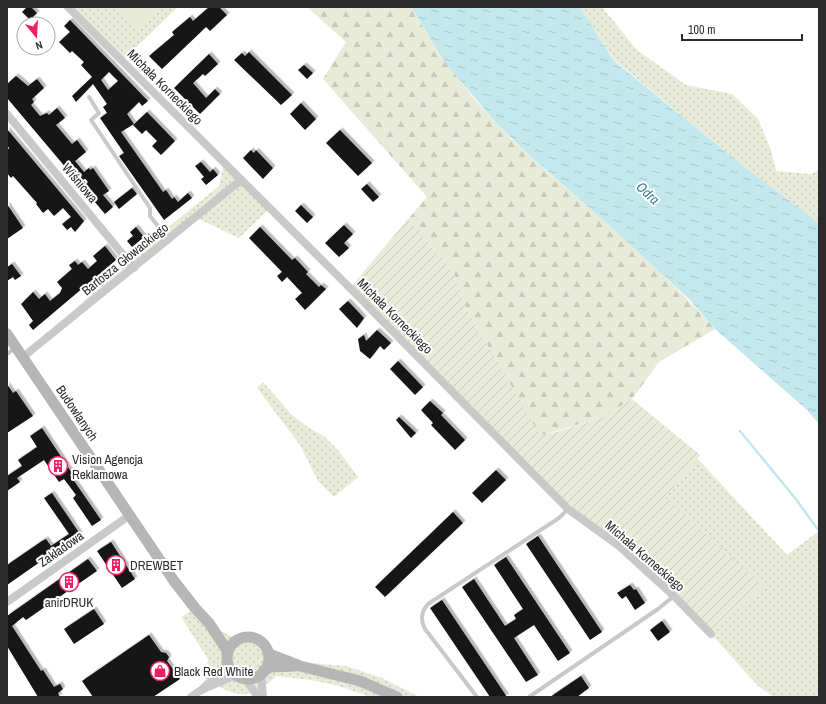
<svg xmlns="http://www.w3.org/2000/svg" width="826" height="704" viewBox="0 0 826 704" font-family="'Archivo Narrow',sans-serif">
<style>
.grass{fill:url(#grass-dots)}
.forest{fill:url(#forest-firs)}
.park{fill:#e7ebd7}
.garden{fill:url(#garden-furrows)}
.water{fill:url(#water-ripples)}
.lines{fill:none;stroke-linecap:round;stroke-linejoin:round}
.stream{stroke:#c2e8ed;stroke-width:2.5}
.building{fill:#131313;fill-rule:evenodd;filter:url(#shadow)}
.lane{stroke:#c9c9c9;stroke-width:4}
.street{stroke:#c9c9c9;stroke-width:8}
.secondary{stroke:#b6b6b6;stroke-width:11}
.labels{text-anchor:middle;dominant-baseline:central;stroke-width:4;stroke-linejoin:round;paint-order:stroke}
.street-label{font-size:13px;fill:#2c2c2c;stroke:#fff}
.poi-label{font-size:13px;fill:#2c2c2c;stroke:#fff;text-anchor:start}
.water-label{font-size:14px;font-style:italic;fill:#33818c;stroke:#fff}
</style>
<defs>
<pattern id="grass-dots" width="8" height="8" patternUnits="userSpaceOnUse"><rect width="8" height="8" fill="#e7ebd7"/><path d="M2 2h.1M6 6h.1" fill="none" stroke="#c6cab9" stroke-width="1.8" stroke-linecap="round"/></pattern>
<pattern id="forest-firs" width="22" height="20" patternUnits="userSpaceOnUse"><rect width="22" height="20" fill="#e7ebd7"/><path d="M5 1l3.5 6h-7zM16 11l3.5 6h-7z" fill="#c6cab9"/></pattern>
<pattern id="garden-furrows" width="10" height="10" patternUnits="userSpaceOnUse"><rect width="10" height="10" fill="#e7ebd7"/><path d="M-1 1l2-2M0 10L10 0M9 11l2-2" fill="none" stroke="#c6cab9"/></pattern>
<pattern id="water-ripples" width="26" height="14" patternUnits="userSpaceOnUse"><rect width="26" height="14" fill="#c2e8ed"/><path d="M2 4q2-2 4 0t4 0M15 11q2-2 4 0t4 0" fill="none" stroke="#a7c7cb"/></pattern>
<filter id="shadow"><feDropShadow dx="2.5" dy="-2.5" stdDeviation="0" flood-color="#0004"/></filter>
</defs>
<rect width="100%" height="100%" fill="#fff"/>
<g class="grass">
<polygon points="68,7 178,7 122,61"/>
<polygon points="580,7 602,7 637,50 686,85 732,94 758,119 771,150 776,171 811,174 819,170 819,223 746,168 614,60"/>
<polygon points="224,163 270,208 239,238 195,217 23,357 128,260 219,186"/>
<polygon points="263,382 291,414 306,426 325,437 338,450 358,477 334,497 318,481 300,445 257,388"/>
<polygon points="697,458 787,555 819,531 819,697 774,697 758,686 711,634 665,497"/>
<path d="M195 608C205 619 218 631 233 637 248 643 260 628 269 654L301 662 346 666 382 678 420 697H370L339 686 311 680 276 676C250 703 234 697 205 678L208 659 181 617Z"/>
</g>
<path class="forest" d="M307 7H411C435 49 462 87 495 122 524 153 558 181 591 209 634 247 677 286 715 329L659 362 632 399 603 417 540 436 467 310 453 271 408 219 427 197 323 79 346 42Z"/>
<polygon class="park" points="118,7 160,7 138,28"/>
<polygon class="garden" points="408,219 453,271 467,310 540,435 557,432 603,417 632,399 700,455 665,497 764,586 711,634 674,596 568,509 350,288"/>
<polygon class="water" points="411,7 580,7 614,61 746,168 819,223 819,424 807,410 715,329 689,299 609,225 531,157 496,123 446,64"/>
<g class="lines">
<polyline class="stream" points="740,431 795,498 819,531"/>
</g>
<g class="building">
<polygon points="27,7 31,7 37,13 30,20 22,12"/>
<polygon points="209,7 219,7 227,15 210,31 206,27 162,69 149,56 174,35 172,32 190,17 193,21"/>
<path d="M70 20 148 101 142 106 139 102 127 114 134 124 121 132 163 192 166 190 172 199 174 197 178 202 188 193 192 198 164 220 119 156 124 153 100 118 107 113 103 107 107 104 93 84 76 102 72 96 92 77 81 65 84 62 72 51 70 53 59 42 70 32 64 26ZM109 72 118 81 108 90 101 80Z"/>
<polygon points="249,52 292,95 281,105 234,60 242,53 245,56"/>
<polygon points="209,54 218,64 205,76 203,74 193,83 206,98 215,89 220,94 200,114 174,88"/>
<polygon points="304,65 313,73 307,79 298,70"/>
<polygon points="16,76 28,86 37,79 44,88 32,99 34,102 31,105 40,116 47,113 49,115 57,108 65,118 56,125 72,144 77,140 86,152 75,161 84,172 89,168 90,170 93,168 109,191 103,195 113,207 105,214 7,98 7,84"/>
<polygon points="301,103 316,119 305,130 290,114"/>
<polygon points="147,112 175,141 161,155 152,146 157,141 146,130 142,134 133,125"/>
<polygon points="7,129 84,221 75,232 71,227 67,230 62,224 71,217 63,208 54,216 48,209 43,213 36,204 37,203 13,176 11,178 7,173 7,151 9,148 7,145"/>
<polygon points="340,130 372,163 358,176 326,143"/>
<polygon points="251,150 254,153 256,150 273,168 263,179 243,158"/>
<polygon points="201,162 210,172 213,169 218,175 206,185 201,179 204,177 195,166"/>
<polygon points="367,184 379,197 373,202 361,189"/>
<polygon points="132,188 137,194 119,209 114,202"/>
<polygon points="7,204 23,228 7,239"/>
<polygon points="301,205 313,217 307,223 295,211"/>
<polygon points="344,225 353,234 344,243 349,248 339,257 325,243"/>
<polygon points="136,227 144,237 132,247 127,241 133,236 130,232"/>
<polygon points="260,227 292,260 295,258 308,272 306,274 319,287 321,285 326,289 305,310 295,299 302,293 287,277 282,282 277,276 282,272 249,238"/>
<polygon points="105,246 116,260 33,330 29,325 33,321 21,304 33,292 39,299 45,294 50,301 60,293 62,288 57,282 72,269 69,265 75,261 78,265 82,262 88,269 97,261 93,256"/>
<polygon points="12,264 21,276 15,280 13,277 7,281 7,267"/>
<polygon points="348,301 364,318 357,328 339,309"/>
<polygon points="377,330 391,343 384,350 380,346 370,359 360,351 358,339 364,335 366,341"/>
<polygon points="398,361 423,387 415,395 390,369"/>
<polygon points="7,384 13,393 16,391 33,416 7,433"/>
<polygon points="430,401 443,413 441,415 465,440 455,450 431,425 433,423 421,410"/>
<polygon points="399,417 416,433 411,438 396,420"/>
<polygon points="42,428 72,473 70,475 101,520 92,526 73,498 76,495 64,479 59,482 44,460 17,478 20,482 7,491 7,476 22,466 18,460 37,447 30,436"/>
<polygon points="496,470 506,480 482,503 472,493"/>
<polygon points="52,493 80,534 7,585 7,565 42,541 46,539 51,546 69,534 44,498"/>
<polygon points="453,512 463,523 385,597 375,587"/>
<polygon points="538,536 602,632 590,640 526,544"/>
<polygon points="111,542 135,579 122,588 97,551"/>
<polygon points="506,557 570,653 558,661 534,625 514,638 538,675 526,682 462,587 474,579 505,626 516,619 514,615 523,609 494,565"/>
<polygon points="88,559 97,571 26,620 23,617 12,626 41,671 43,670 54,687 60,684 63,689 58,693 60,697 38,697 7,646 7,616"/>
<polygon points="630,585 634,590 636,589 645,603 635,610 626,596 622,599 617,593"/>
<polygon points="442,600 507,697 490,697 430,608"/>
<polygon points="94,609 104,624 74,644 64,629"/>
<polygon points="662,621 670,632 658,641 650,630"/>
<polygon points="149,635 161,652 166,653 169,657 167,661 180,679 153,697 93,697 82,681"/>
<polygon points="581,676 589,688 577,697 550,697"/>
</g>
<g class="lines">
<g class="lane">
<polyline points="89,97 99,113 91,120 150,208 150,216 168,239"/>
<polyline points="7,354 15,348"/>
<path d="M477 697 425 629C420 620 421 612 428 604L559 518 568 509"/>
<polyline points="529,697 658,609 674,596"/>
</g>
<g class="street">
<polyline points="68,7 343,281 568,509 619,546 674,596 711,634"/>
<polyline points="7,114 134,268"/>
<polyline points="23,357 241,180"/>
<polyline points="7,602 130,515"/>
<polyline points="261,674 263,697"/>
<polyline points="245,678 258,697"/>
<path d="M202 690C210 680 224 673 227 660"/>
<polyline points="191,697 201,690 236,675"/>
</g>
<g class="secondary">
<polyline points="7,334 174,581 195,608 209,623 228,652"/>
<circle cx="248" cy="658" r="21"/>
<polyline points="269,654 300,666 360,681 397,697"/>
<polyline points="264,670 271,667 295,666"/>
</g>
</g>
<defs>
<symbol id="building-ring" viewBox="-11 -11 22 22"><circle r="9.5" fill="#fff" stroke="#f21e65" stroke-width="1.5"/><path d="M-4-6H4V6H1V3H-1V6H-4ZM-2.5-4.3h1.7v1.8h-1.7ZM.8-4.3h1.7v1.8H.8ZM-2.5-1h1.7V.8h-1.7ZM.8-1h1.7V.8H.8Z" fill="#f21e65"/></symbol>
<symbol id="shop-ring" viewBox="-11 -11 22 22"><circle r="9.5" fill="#fff" stroke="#f21e65" stroke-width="1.5"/><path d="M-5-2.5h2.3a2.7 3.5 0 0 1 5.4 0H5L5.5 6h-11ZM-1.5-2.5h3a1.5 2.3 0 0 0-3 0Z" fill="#f21e65"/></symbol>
</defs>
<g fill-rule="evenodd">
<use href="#building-ring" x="47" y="455" width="22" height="22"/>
<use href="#building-ring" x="105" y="554" width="22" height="22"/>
<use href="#building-ring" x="58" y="571" width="22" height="22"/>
<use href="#shop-ring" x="149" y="660" width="22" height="22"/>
</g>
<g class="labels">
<g class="street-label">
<text transform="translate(165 87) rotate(45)">Michała Korneckiego</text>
<text transform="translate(80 183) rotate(50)">Wiśniowa</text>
<text transform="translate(125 259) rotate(-39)">Bartosza Głowackiego</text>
<text transform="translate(395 316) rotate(45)">Michała Korneckiego</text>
<text transform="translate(77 413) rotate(56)">Budowlanych</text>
<text transform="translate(61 549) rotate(-35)">Zakładowa</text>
<text transform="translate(645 556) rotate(41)">Michała Korneckiego</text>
</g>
<g class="poi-label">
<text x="72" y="459">Vision Agencja<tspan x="72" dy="15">Reklamowa</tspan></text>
<text x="130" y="565">DREWBET</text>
<text x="69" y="602" text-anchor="middle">anirDRUK</text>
<text x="174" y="671">Black Red White</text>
</g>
<g class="water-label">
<text transform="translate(648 193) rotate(43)">Odra</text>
</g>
</g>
<rect width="826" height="704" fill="none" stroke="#2c2c2c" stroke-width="16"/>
<g transform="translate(36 36) rotate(162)"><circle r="19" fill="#ffffff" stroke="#ababab"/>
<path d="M0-3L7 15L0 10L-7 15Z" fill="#f21e65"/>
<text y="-6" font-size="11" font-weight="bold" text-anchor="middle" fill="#2c2c2c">N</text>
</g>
<path d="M682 34v6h120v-6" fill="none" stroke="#2c2c2c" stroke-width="2"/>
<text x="688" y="34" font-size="12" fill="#2c2c2c" stroke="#ffffff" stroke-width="3" paint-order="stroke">100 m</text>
</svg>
